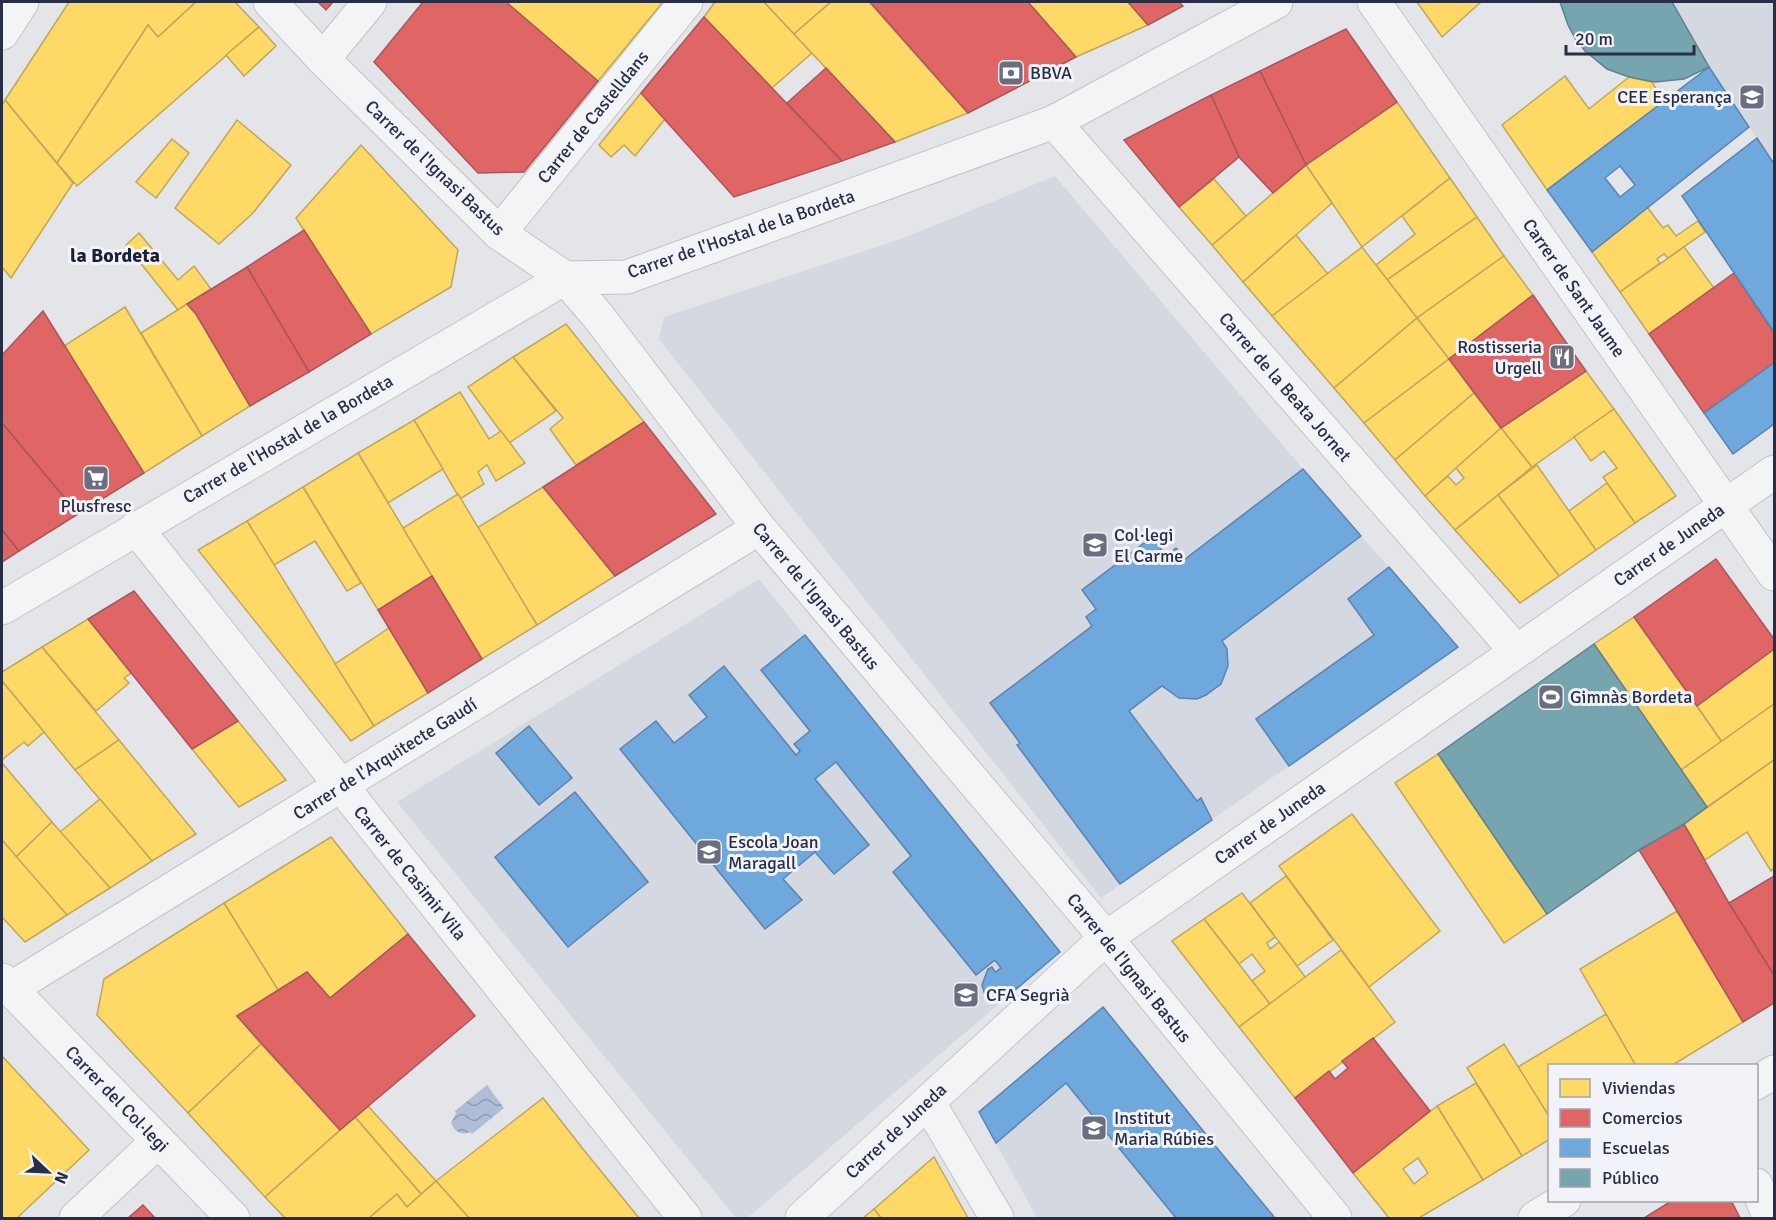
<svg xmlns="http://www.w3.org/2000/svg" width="1776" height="1220" viewBox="0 0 1776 1220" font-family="Signika,sans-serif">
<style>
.built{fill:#d4d8e0}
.water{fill:url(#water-waves)}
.homes{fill:#ffd966;stroke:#bea65c;stroke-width:1.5;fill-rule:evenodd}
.shops{fill:#e06666;stroke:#a9555c;stroke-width:1.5}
.schools{fill:#6fa8dc;stroke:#5a83af;stroke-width:1.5;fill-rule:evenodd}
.public{fill:#76a5af;stroke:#5f818f;stroke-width:1.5}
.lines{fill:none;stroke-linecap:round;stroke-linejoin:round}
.pedestrian-casing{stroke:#c2c3c7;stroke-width:35}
.minor-casing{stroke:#c2c3c7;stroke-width:35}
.pedestrian{stroke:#f3f4f6;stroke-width:33}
.minor{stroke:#f3f4f6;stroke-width:33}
.labels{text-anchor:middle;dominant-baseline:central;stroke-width:6;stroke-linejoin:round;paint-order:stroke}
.poi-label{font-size:18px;fill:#282e45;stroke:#f2f3f8;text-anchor:start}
.street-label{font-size:18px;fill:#282e45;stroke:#f2f3f8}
.neighbourhood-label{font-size:20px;font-weight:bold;fill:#1a2036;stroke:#f2f3f8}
</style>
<defs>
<pattern id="water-waves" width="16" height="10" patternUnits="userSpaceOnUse" patternTransform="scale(1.5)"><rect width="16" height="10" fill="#b0bdd7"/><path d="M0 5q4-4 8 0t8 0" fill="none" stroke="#8f9ab0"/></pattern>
</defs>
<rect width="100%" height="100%" fill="#e4e5e9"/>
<g class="built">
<polygon points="1672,2 1774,2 1774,164 1709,67"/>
<polygon points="1055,176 1303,469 1458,647 1101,898 659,339 664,317 901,239"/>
<polygon points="759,579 1060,952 747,1218 736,1218 397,802"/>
<polygon points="1103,1007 1275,1218 1037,1218 979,1112"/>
</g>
<path class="water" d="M487 1085 504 1108 472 1134 470 1132C461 1136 454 1131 451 1123L456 1113 455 1111Z"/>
<g class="homes">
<polygon points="69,2 196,2 158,37 148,25 57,163 5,100"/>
<polygon points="196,2 235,2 259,27 77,186 57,163 148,25 158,37"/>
<polygon points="506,2 663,2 598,81"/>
<polygon points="715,2 764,2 812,53 772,88 704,17"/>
<polygon points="764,2 831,2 794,34"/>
<polygon points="831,2 869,2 968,113 895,142 794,34"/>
<polygon points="1028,2 1128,2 1148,25 1076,57"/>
<polygon points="1417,2 1481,2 1442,37"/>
<polygon points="259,27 276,46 244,76 226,55"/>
<polygon points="1565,76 1589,109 1629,77 1652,82 1661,97 1671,96 1547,190 1502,125"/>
<polygon points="641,93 665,119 635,156 624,145 611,157 599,145"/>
<polygon points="5,100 73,183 11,278 2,267 2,105"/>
<polygon points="1397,102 1450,178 1362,247 1306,165"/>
<polygon points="237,120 291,165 253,213 219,244 175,208"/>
<polygon points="172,139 189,153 156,198 136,182"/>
<polygon points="361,145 458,250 451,287 371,334 296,218"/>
<polygon points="1306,165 1332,203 1243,282 1212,245"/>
<polygon points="1450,178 1477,217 1387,280 1376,265 1415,234 1402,216"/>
<polygon points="1214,179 1246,216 1212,245 1179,207"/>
<polygon points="1647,207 1663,228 1668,225 1676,236 1698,221 1705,232 1668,258 1664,254 1657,259 1660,263 1620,292 1592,252"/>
<polygon points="1477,217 1504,256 1417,318 1387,280"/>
<polygon points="139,233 178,280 194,266 211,289 178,310 126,245"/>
<polygon points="1296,235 1328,274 1272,316 1243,282"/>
<polygon points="1362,247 1417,318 1334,388 1272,316"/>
<polygon points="1684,247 1714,288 1649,334 1620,292"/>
<polygon points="1504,256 1533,295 1449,359 1417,318"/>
<polygon points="187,304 196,314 250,406 202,436 141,333"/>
<polygon points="125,307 202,436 144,473 64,346"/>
<polygon points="1417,318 1449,359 1364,423 1334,388"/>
<polygon points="566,324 644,422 576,465 550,429 563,418 513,357"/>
<polygon points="513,357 556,411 509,443 468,387"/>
<polygon points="1449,359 1474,393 1395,460 1364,423"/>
<polygon points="1586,371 1614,409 1532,467 1501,428"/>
<polygon points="460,392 489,439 501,431 525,463 496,481 487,465 478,472 484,484 460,499 414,420"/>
<polygon points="1474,393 1501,428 1425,496 1395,460"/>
<polygon points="1614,409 1676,496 1635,523 1603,477 1617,468 1604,451 1591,461 1574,437"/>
<polygon points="414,420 443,469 388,503 358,453"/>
<polygon points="1501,428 1532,467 1455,530 1425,496 1448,476 1456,485 1464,478 1456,468"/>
<polygon points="358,453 432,576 378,610 303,487"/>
<polygon points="1537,465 1596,550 1559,576 1498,495"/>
<polygon points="1607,483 1635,523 1596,550 1569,511"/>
<polygon points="303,487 361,583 347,591 315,541 274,565 247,521"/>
<polygon points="543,487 615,576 537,625 477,528"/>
<polygon points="458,494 537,625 482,659 403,528"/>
<polygon points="1498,495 1559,576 1520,603 1455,530"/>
<polygon points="247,521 374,726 351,741 198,550"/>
<polygon points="1634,617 1722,742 1681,770 1594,644"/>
<polygon points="88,619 131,673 124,678 129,683 96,711 42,647"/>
<polygon points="389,628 428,693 374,726 335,664"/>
<polygon points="42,647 119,740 75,770 2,681 2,672"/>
<polygon points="1774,649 1774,704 1722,742 1697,706"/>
<polygon points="2,681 44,732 28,746 24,742 2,760"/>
<polygon points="1774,704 1774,760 1707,807 1681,770"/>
<polygon points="238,721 286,780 239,807 192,749"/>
<polygon points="119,740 196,834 152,861 75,770"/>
<polygon points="1438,754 1547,914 1504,943 1395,783"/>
<polygon points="1774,760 1774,868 1771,871 1747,832 1705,860 1684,824"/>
<polygon points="2,763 52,822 16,857 2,840"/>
<polygon points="100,799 152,861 110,888 60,832"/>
<polygon points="1352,814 1440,931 1369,987 1279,866"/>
<polygon points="52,822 110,888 67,915 16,857"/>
<polygon points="331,837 408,934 330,998 307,972 278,990 224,903"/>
<polygon points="2,840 67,915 25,942 2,917"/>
<polygon points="1286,876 1333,940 1297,966 1250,903"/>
<polygon points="1242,893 1275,937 1267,943 1270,949 1279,942 1306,978 1270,1004 1252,981 1265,971 1252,954 1239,964 1204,919"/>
<polygon points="224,903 278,990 237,1016 261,1044 188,1113 97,1015 104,979"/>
<polygon points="1677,911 1743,1022 1671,1066 1636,1066 1580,969"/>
<polygon points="1204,919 1270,1004 1239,1027 1172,941"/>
<polygon points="1341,950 1395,1022 1295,1098 1239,1027"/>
<polygon points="1606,1014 1636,1066 1550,1066 1550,1118 1518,1067"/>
<polygon points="261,1044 340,1130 265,1197 188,1113"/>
<polygon points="1504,1044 1550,1118 1550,1139 1522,1156 1467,1068"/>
<polygon points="2,1056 89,1150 17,1218 2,1218"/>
<polygon points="1476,1083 1522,1156 1483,1180 1437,1106"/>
<polygon points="543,1098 583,1149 639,1218 469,1218 436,1181"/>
<polygon points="368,1106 436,1181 421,1194 355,1117"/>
<path d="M1437 1106 1483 1180 1419 1218H1389L1353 1173ZM1418 1158 1428 1173 1414 1184 1403 1169Z"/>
<polygon points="355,1117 421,1194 407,1207 397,1194 369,1218 285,1218 265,1197"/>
<polygon points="934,1157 968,1218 881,1218 874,1209"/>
<polygon points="436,1181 469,1218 369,1218 397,1194 407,1207"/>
<polygon points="874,1209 881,1218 863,1218"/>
</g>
<g class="shops">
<polygon points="318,2 333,2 326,10"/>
<polygon points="423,2 506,2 598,81 524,172 478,173 374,62"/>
<polygon points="872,2 1028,2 1076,57 968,113 871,3"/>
<polygon points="1128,2 1179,2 1183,6 1148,25"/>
<polygon points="704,17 772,88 842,161 734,197 641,93"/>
<polygon points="1346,29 1397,102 1306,165 1260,71"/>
<polygon points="826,68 895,142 842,161 787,103"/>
<polygon points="1260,71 1306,165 1273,193 1239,157 1211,95"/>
<polygon points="1211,95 1239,157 1179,207 1124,140"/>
<polygon points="304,230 371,334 309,372 247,267"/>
<polygon points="247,267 309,372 250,406 196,314 187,304"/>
<polygon points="1734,273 1774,333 1774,363 1704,413 1649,334"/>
<polygon points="1533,295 1586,371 1501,428 1449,359"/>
<polygon points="43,311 144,473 78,514 2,423 2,355"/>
<polygon points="644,422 716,514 615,576 543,487"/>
<polygon points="2,423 78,514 19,551 2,530"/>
<polygon points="2,530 19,551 2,562"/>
<polygon points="1716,559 1774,639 1774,649 1697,706 1634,617"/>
<polygon points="432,576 482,659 428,693 378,610"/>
<polygon points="134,591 238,721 192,749 88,619"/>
<polygon points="1684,824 1729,903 1774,975 1774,1003 1743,1022 1677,911 1639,850"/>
<polygon points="1774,876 1774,975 1729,903"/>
<polygon points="408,934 475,1016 340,1130 237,1016 307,972 330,998"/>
<polygon points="1373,1038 1430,1111 1353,1173 1295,1098 1329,1071 1335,1079 1348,1068 1342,1061"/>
<polygon points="1673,1200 1725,1200 1733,1204 1740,1218 1644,1218"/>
<polygon points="143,1205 155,1218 128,1218"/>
</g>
<g class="schools">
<path d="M1709 67 1749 127 1592 252 1547 190ZM1620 166 1635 185 1620 197 1605 178Z"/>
<polygon points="1757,138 1774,164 1774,332 1682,196"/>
<polygon points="1774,363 1774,424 1733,454 1704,413"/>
<polygon points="1303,469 1361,536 1222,641 1227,649 1228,666 1221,684 1206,695 1197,699 1179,698 1162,686 1129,711 1197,801 1201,798 1212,820 1120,884 1017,745 1020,743 990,703 1092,626 1086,617 1096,609 1082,590 1152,537 1166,556 1176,548 1185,559"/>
<polygon points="1389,567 1458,647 1289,766 1256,719 1374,635 1348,599"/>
<polygon points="805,635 1060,952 1002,1001 996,993 988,1000 986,998 982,985 988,969 992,967 995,972 1001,968 995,960 976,975 893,872 911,856 836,762 815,779 869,845 834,874 815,852 783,879 802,900 765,929 620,749 656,721 674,743 707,717 689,695 724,666 796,755 800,751 794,744 810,731 761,670"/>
<polygon points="529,726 572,778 539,805 496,753"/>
<polygon points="575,792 648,882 568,947 495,857"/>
<polygon points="1103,1007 1217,1148 1275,1218 1176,1218 1066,1083 996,1143 979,1112"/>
</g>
<g class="public">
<polygon points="1560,2 1672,2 1709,67 1684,79 1655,82 1629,77 1607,69 1585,51 1576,40 1568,25"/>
<polygon points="1594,644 1707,807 1684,824 1639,850 1547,914 1438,754"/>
</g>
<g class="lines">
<defs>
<polyline id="pedestrian" points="928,1102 1106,938"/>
<g id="minor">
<polyline points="270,2 323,59 499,233 565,278 598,316 759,528 1106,938 1335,1218"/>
<polyline points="1374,2 1774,574"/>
<polyline points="2,33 22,2"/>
<polyline points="323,59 370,2"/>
<polyline points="1054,122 1516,651"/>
<polyline points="499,233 686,2"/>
<polyline points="136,528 685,1218"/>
<polyline points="2,608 565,278 627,277 1054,122 1276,2"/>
<polyline points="1106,938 1774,472"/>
<polyline points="2,980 233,1218"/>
<polyline points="10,989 759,528"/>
<polyline points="1756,1083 1774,1072"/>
<polyline points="1756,1185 1770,1218"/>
<polyline points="76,1218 158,1141"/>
<polyline points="802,1218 928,1102 997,1218"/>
<polyline points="1535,1218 1564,1200"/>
</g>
</defs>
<use href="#pedestrian" class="pedestrian-casing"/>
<use href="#minor" class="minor-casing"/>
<use href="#pedestrian" class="pedestrian"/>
<use href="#minor" class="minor"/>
</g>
<defs>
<symbol id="bank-square" viewBox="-11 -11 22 22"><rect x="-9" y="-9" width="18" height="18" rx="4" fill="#6a6e7e" stroke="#f2f3f8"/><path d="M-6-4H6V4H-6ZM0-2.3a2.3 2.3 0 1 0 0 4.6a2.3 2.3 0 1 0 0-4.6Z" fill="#fff"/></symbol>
<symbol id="school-square" viewBox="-11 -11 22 22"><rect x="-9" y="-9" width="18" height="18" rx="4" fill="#6a6e7e" stroke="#f2f3f8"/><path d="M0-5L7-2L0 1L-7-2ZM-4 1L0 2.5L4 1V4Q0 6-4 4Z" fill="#fff"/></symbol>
<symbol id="restaurant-square" viewBox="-11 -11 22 22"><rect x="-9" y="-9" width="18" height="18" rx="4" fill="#6a6e7e" stroke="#f2f3f8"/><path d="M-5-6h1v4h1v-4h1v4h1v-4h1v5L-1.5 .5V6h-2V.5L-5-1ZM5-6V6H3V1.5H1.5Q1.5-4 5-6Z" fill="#fff"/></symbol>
<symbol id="supermarket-square" viewBox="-11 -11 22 22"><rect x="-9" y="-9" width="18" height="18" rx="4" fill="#6a6e7e" stroke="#f2f3f8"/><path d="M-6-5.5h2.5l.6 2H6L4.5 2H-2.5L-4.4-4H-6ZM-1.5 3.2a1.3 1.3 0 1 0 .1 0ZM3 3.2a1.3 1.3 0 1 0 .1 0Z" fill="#fff"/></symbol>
<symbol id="stadium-square" viewBox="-11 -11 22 22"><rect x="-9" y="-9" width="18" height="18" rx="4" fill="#6a6e7e" stroke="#f2f3f8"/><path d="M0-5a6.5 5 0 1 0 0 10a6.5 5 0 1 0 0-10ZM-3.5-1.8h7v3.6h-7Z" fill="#fff"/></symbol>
</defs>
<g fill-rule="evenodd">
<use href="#bank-square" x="996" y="58" width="30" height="30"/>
<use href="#school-square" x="1737" y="82" width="30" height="30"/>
<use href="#restaurant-square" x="1547" y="342" width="30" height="30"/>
<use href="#supermarket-square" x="81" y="463" width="30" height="30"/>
<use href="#school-square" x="1080" y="530" width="30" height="30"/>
<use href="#stadium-square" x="1536" y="682" width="30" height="30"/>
<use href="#school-square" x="694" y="837" width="30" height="30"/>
<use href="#school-square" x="951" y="980" width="30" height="30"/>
<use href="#school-square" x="1079" y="1113" width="30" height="30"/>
</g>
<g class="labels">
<g class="poi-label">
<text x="1030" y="73">BBVA</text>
<text x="1732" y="97" text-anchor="end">CEE Esperança</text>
<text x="1542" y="347" text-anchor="end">Rostisseria<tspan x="1542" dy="21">Urgell</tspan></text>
<text x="96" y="506" text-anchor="middle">Plusfresc</text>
<text x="1114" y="535">Col·legi<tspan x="1114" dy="21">El Carme</tspan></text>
<text x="1570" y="697">Gimnàs Bordeta</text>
<text x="728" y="842">Escola Joan<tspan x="728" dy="21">Maragall</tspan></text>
<text x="986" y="995">CFA Segrià</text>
<text x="1114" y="1118">Institut<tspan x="1114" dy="21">Maria Rúbies</tspan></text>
</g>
<g class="street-label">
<text transform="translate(593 117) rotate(-51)">Carrer de Castelldans</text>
<text transform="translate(435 168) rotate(44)">Carrer de l'Ignasi Bastus</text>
<text transform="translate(741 234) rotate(-19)">Carrer de l'Hostal de la Bordeta</text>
<text transform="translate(1574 288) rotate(55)">Carrer de Sant Jaume</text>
<text transform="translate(1285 387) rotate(49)">Carrer de la Beata Jornet</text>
<text transform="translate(288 439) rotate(-30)">Carrer de l'Hostal de la Bordeta</text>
<text transform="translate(1669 545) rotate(-35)">Carrer de Juneda</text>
<text transform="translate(816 596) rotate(50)">Carrer de l'Ignasi Bastus</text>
<text transform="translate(385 759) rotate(-32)">Carrer de l'Arquitecte Gaudí</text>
<text transform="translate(1270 823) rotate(-35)">Carrer de Juneda</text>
<text transform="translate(410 873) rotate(51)">Carrer de Casimir Vila</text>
<text transform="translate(1129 968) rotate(51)">Carrer de l'Ignasi Bastus</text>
<text transform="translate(117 1099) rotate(46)">Carrer del Col·legi</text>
<text transform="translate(896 1131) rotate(-43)">Carrer de Juneda</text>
</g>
<g class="neighbourhood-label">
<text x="115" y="255">la Bordeta</text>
</g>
</g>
<rect width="1776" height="1220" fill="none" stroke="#282e45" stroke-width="6"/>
<rect x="1548" y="1064" width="210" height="138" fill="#f2f3f8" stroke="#a1a4b0" stroke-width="1.5"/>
<rect x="1560" y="1079" width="30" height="18" fill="#ffd966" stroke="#a1a4b0" stroke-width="1.5"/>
<text x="1602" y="1094" font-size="18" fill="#282e45">Viviendas</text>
<rect x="1560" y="1109" width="30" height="18" fill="#e06666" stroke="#a1a4b0" stroke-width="1.5"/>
<text x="1602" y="1124" font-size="18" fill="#282e45">Comercios</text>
<rect x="1560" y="1139" width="30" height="18" fill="#6fa8dc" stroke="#a1a4b0" stroke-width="1.5"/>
<text x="1602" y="1154" font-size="18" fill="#282e45">Escuelas</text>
<rect x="1560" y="1169" width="30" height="18" fill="#76a5af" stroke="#a1a4b0" stroke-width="1.5"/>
<text x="1602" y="1184" font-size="18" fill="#282e45">Público</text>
<g transform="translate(48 1172) rotate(113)" stroke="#f2f3f8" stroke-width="4.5" paint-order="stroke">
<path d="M0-4.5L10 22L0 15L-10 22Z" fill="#282e45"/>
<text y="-9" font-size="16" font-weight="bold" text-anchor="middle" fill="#282e45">N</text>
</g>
<path d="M1566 45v9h128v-9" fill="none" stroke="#282e45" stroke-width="3"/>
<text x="1575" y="45" font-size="18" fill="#282e45" stroke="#f2f3f8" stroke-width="4.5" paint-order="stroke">20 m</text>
</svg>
